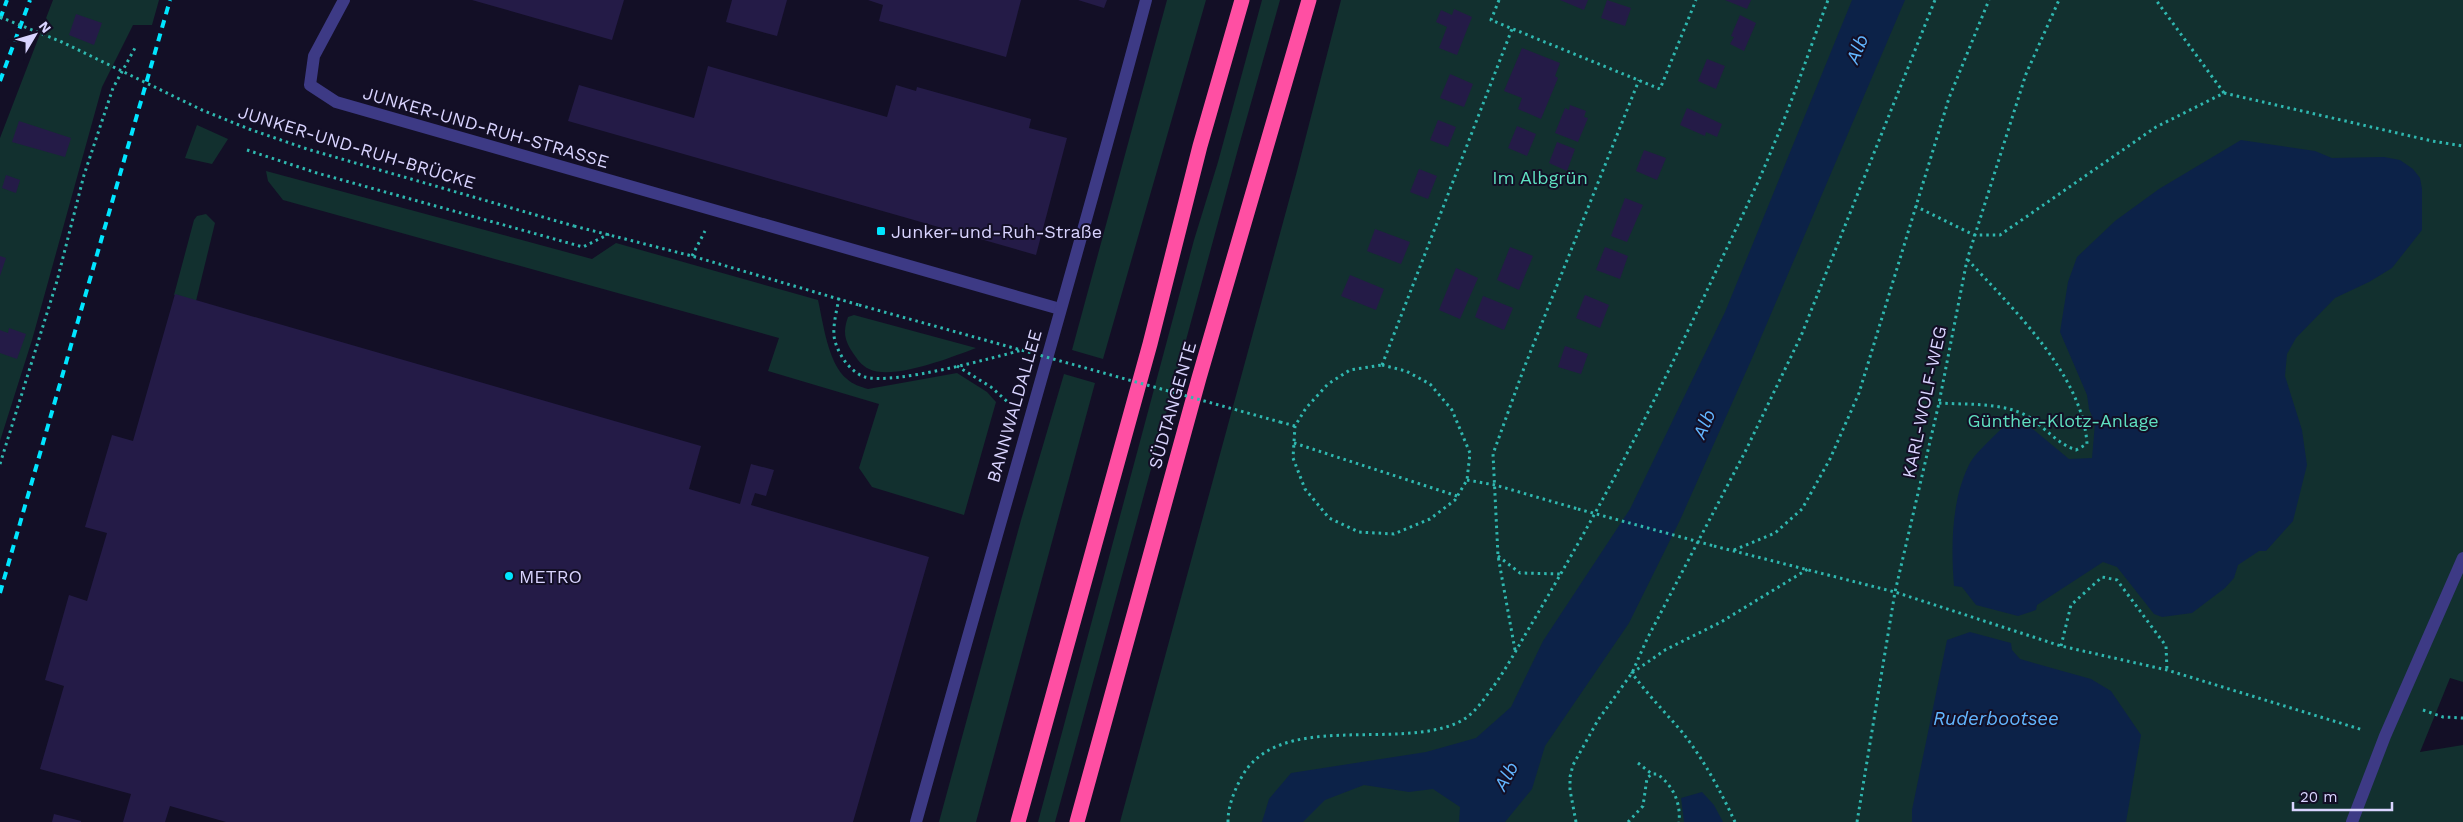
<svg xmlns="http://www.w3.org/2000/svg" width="2463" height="822" viewBox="0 0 2463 822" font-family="'Work Sans',sans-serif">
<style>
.green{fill:#12302f}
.water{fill:#0c2248}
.building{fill:#241b47}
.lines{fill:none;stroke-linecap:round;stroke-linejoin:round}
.path{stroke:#2fb8b0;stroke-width:3;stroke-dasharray:2.5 4;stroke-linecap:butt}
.minor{stroke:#3d3a85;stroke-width:12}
.highway{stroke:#ff4fa3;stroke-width:15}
.rail{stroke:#00e5ff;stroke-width:4;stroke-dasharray:8 6;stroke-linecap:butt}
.path-bridge{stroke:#2fb8b0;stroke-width:3;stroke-dasharray:2.5 4;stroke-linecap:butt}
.poi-dot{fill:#00e5ff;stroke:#130f26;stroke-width:2}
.labels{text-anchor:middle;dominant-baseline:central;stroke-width:4;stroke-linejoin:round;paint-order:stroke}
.street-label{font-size:18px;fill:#d9d4ff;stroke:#130f26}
.park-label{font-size:18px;fill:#5fe0c0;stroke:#130f26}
.poi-label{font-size:18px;fill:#d9d4ff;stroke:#130f26;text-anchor:start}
.water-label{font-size:19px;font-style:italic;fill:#62b6ff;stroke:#130f26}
</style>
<rect width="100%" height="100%" fill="#130f26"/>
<g class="green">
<polygon points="53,0 159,0 152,25 133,25 102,87 32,340 0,441 0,138"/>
<polygon points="1167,0 1206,0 1103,359 1072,350"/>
<polygon points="1262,0 1280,0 1238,149 1055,822 1038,822 1194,240 1218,162"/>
<polygon points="1341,0 2463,0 2463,682 2450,678 2420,752 2463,745 2463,822 1120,822 1297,171"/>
<polygon points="197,125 228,139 212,164 185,158"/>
<path d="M266 171 592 259 616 243 818 300C823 322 828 364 847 379 852 384 861 387 868 389L957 373 987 392 996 402 964 515 872 487 859 468 879 404 768 371 779 338 283 200 268 181Z"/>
<polygon points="206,214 215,223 196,301 174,295 194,220 197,216"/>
<path d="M854 315 976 348C952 357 892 381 869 369 862 366 857 359 853 353 844 340 843 331 848 317Z"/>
<polygon points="1064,374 1095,383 976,822 939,822 1021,520"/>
</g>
<g class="water">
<polygon points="1852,0 1905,0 1753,356 1680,520 1629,623 1545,746 1532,789 1505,822 1459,822 1460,807 1433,789 1409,792 1364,785 1325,800 1303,822 1262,822 1269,799 1291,773 1426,752 1476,738 1511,707 1543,641 1630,509 1725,312"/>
<path d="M2241 140 2315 151 2332 158 2384 157 2400 160 2413 169 2420 178 2422 189V230L2392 268 2369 282 2335 298 2296 338 2287 354 2285 376 2302 430 2307 465 2293 521 2266 551H2259L2238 565 2234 578 2225 588 2192 613 2162 617 2154 614 2117 567 2103 562 2037 605 2036 610 2018 616 1976 605 1962 587 1954 586C1951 548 1951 503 1968 467 1972 457 1982 448 1990 440 1999 431 2005 424 2018 421L2034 430 2069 459 2092 458 2095 423 2089 409 2087 395 2060 332 2068 282 2077 257 2115 221 2159 189Z"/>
<polygon points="1970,632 2011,643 2012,650 2020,659 2091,679 2111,691 2141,735 2126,822 1912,822 1912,810 1947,640"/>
<polygon points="1702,792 1714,805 1723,822 1684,822 1681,798"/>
</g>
<g class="building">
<polygon points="472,0 624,0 612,40"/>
<polygon points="732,0 787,0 777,36 726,22"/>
<polygon points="868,0 1021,0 1006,57 879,21 883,5"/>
<polygon points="1078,0 1107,0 1104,8"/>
<polygon points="1560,0 1588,0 1584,10"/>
<polygon points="1607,0 1631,8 1625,26 1601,18"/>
<polygon points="1725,0 1751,0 1747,9"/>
<polygon points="1454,9 1472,17 1457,55 1439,48 1447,27 1436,22 1441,10 1452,15"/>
<polygon points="76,14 102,23 94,45 69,35"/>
<polygon points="1740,15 1756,23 1744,51 1730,44 1734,37 1731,36"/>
<polygon points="1522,48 1560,63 1555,76 1558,78 1541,119 1518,109 1522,98 1504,91"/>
<polygon points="1707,59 1725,66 1716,89 1698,81"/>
<polygon points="708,66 887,117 896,85 916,91 917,87 1031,119 1029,128 1067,138 1036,255 568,121 579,85 694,118"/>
<polygon points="1450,74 1473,84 1464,107 1440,98"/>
<polygon points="1570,105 1586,111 1584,117 1588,118 1578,142 1555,133 1565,108 1569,110"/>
<polygon points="1687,108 1722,124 1717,137 1706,132 1705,136 1680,125"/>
<polygon points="1438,120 1456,127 1448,147 1430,140"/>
<polygon points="19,121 71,138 65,157 12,142"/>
<polygon points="1517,126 1536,134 1527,156 1508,148"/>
<polygon points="1557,142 1575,149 1567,171 1549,163"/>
<polygon points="1644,150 1666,158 1657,180 1636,171"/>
<polygon points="1419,169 1437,176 1428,199 1410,192"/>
<polygon points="6,175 20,180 16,193 2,188"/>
<polygon points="1625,198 1643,205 1627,242 1611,236"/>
<polygon points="1375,229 1410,242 1401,264 1367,251"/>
<polygon points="1510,247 1533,256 1519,290 1497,280"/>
<polygon points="1605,247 1628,256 1620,279 1596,270"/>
<polygon points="0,256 6,258 0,276"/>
<polygon points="1456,268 1478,278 1460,319 1439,310"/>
<polygon points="1350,275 1384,289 1376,310 1341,296"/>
<polygon points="175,294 701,446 689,489 740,504 751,464 774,470 766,496 755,493 751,505 929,557 853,822 226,822 170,806 165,822 123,822 131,794 40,769 64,686 45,680 69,595 87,601 107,533 85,527 112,435 133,441"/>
<polygon points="1585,295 1609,305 1600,328 1576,318"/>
<polygon points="1483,296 1513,308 1504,330 1475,317"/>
<polygon points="9,328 26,334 17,359 0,353 0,330 8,333"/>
<polygon points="1565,346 1588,354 1581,374 1558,367"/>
<polygon points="54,814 81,821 81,822 52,822"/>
</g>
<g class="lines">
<g class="path">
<polyline points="1499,0 1491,20 1660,89 1696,0"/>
<polyline points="2224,93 2432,141 2463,146"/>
<polyline points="247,150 317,173 583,247 609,234"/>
<polyline points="1915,206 1974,235 2000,235 2156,127 2224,93 2156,0"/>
<polyline points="574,226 692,256 859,305"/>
<polyline points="692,256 705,231"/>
<path d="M839 298C837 309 833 324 834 336 836 351 849 372 865 377 895 385 992 358 1026 349"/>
<polygon points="1382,365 1406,371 1430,384 1452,410 1470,453 1467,480 1455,500 1430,519 1394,534 1359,532 1329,518 1305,489 1293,458 1295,426 1306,408 1328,384 1350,370"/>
<polyline points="1382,365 1512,29"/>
<polyline points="957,366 991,387 1010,404"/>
<path d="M1939 403C1968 405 2004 402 2029 417 2045 428 2058 444 2076 450L2087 444C2083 375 2012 308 1968 260"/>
<polyline points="1280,422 1295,426"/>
<polyline points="1294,443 1457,496"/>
<polyline points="0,464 57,281 84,175 113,88 135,48"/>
<polyline points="1467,480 1495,485 1578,509"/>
<polyline points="1714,546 1895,592 2061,646 2167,670 2363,730"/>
<polyline points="1734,550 1775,533 1802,509 1830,459 1859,393 1949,98 1989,0"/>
<polyline points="1498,556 1520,573 1560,574"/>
<polyline points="2061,646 2071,605 2102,577 2117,580 2166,646 2167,670"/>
<polyline points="1515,650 1498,556 1493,454 1524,368 1639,80"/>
<polyline points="2423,710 2443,717 2463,718"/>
<path d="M1638 763 1652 774H1657C1673 785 1681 803 1679 822"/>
<path d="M1228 822C1228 807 1233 794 1240 780 1276 708 1397 752 1459 722 1472 716 1482 702 1490 691 1503 674 1514 654 1525 635 1544 603 1562 572 1580 540 1630 452 1674 361 1717 269 1736 228 1757 187 1774 144 1794 97 1810 48 1828 0"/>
<polyline points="1576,822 1570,790 1570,777 1573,765 1598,720 1632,673 1647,639 1745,452 1801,336 1935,0"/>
<polyline points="1628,822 1643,806 1647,778 1652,774"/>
<path d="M1735 822C1721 792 1703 758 1682 732 1665 712 1647 694 1632 673L1665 650 1721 622 1808 569"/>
<polyline points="1857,822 1895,592 1939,403 1967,260 2026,74 2059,0"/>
</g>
<g class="minor">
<polyline points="344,0 314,56 310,85 336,102 1060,309"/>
<path d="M916 822C992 548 1073 275 1146 0"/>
<polyline points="2352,822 2385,736 2463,558"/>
</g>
<g class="highway">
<polyline points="1018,822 1150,344 1200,146 1242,0"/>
<polyline points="1077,822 1199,378 1309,0"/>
</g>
<g class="rail">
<polyline points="0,19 7,0"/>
<polyline points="0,81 30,0"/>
<polyline points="0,593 170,0"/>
</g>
<g class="path-bridge">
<polyline points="0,17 62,42 202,110 249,129 307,149 574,226"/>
<polyline points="859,305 1280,422"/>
<polyline points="1578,509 1714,546"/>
</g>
</g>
<g class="poi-dot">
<rect x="876" y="226" width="10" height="10" rx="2.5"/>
<circle cx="509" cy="576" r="5"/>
</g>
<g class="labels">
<g class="street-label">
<text transform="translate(486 127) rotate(16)">JUNKER-UND-RUH-STRASSE</text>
<text transform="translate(357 147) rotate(17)">JUNKER-UND-RUH-BRÜCKE</text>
<text transform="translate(1924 402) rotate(-78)">KARL-WOLF-WEG</text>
<text transform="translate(1172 405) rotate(-74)">SÜDTANGENTE</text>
<text transform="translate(1014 406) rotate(-74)">BANNWALDALLEE</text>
</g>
<g class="park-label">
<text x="1540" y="177">Im Albgrün</text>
<text x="2063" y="420">Günther-Klotz-Anlage</text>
</g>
<g class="poi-label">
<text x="891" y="231">Junker-und-Ruh-Straße</text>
<text x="519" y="576">METRO</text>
</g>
<g class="water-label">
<text transform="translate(1857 49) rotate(-68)">Alb</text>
<text transform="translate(1704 424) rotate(-67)">Alb</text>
<text x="1996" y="718">Ruderbootsee</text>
<text transform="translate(1506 776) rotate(-61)">Alb</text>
</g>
</g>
<g transform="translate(35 35) rotate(52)" stroke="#130f26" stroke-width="4" paint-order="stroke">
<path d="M0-4L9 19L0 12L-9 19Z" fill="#d9d4ff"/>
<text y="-8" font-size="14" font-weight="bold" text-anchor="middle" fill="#d9d4ff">N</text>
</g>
<path d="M2293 802v8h99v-8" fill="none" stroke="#d9d4ff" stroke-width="2.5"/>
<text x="2300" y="802" font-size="15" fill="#d9d4ff" stroke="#130f26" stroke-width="4" paint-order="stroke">20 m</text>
</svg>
